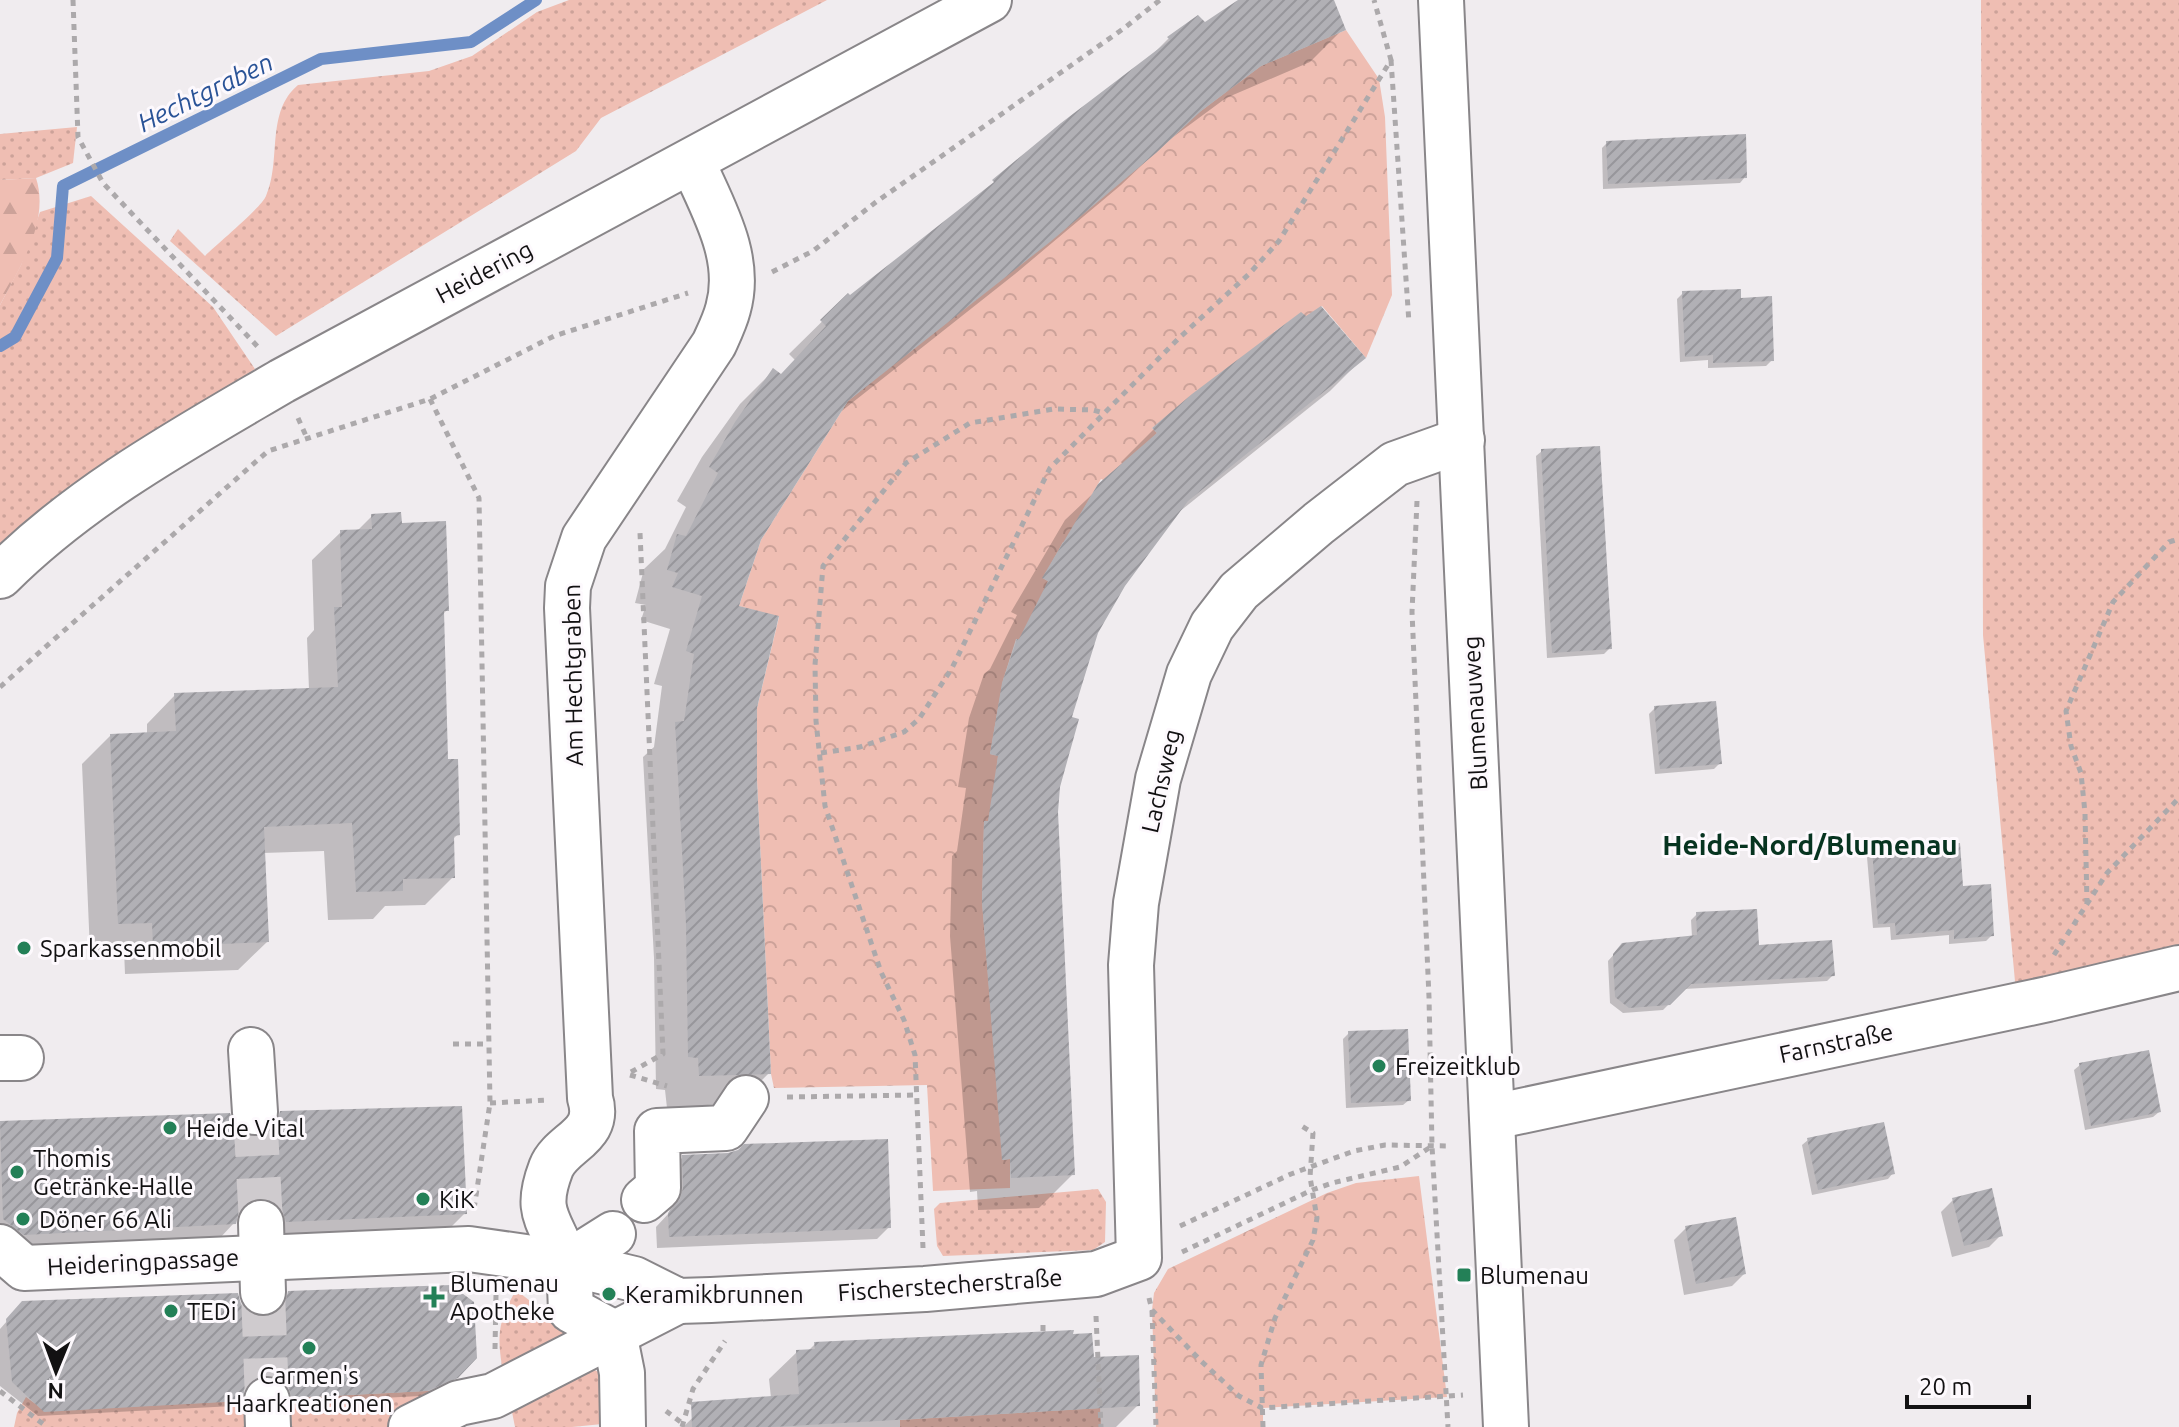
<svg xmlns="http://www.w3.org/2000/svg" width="2179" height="1427" viewBox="0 0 2179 1427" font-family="Ubuntu,sans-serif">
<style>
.grass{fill:url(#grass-dots)}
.forest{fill:url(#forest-firs)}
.park{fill:url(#park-crowns)}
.shadow{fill:#0003}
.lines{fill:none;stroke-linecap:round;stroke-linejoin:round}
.stream{stroke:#6e8fc6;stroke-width:12}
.building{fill:url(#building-hatch)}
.minor-tunnel{stroke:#cfcbce;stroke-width:44;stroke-dasharray:44 22;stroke-linecap:butt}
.minor-casing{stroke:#898689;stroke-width:48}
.path{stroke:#aca9ab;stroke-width:5;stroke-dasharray:6 6;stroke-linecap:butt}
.minor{stroke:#fff;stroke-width:44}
.poi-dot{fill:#238057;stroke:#fdf9fd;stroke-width:3}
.labels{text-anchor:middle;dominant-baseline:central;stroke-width:6;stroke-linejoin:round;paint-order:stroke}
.street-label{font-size:24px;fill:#121112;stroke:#fdf9fd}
.poi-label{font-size:24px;fill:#121112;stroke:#fdf9fd;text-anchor:start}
.water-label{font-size:26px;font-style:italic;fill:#2a5397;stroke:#fdf9fd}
.quarter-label{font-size:28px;font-weight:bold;fill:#073420;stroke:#fdf9fd}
</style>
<defs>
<pattern id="grass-dots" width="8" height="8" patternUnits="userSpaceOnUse" patternTransform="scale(2)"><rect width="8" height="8" fill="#efbeb3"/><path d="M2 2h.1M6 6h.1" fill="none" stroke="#cca299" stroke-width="1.8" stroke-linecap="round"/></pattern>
<pattern id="forest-firs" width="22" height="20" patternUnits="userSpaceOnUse" patternTransform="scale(2)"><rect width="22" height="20" fill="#efbeb3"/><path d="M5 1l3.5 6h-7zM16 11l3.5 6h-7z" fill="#cca299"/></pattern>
<pattern id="park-crowns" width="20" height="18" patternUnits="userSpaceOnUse" patternTransform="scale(2)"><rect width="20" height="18" fill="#efbeb3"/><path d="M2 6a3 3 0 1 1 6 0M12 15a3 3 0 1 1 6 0" fill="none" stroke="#cca299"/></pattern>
<pattern id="building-hatch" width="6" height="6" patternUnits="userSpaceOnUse" patternTransform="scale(2)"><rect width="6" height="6" fill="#b1b0b5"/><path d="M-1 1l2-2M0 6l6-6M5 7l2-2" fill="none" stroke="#97969b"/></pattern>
</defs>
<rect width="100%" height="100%" fill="#f0ecef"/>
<g class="grass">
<path d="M569 0H827L601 118 576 151 276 336 170 241 178 229 205 256C217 244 261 208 266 196 282 160 265 113 298 85L429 71 472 56 537 12Z"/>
<polygon points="1981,0 2179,0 2179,962 2017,1003 1983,635"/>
<polygon points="77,127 73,163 36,178 0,180 0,134"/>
<polygon points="91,196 213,307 255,369 16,543 0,559 0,305 21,265 40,212"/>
<polygon points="1098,1189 1106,1202 1105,1242 1093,1250 943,1256 937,1246 934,1209 940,1203"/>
<path d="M516 1290 579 1339 503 1373C497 1336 497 1323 516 1290Z"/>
<polygon points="585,1365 608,1377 623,1422 572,1427 515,1427 511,1407"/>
<polygon points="446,1390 394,1427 14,1427 17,1413 26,1397 45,1411"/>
<polygon points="1100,1408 1101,1427 900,1427 900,1420"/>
</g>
<path class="forest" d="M36 178C50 221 20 267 0 305V180Z"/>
<g class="park">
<polygon points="1346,30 1379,79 1385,117 1392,295 1366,358 1322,306 1306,317 1301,313 1274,332 1277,338 1152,428 1157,433 1109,483 1101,479 1079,517 1071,545 1063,542 1043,578 1049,582 1024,640 1016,639 1003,680 990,754 998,756 991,821 984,822 982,901 1003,1160 1010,1159 1010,1188 933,1191 927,1085 774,1088 771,1074 757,780 757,708 779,617 739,606 761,540 848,401 1201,111 1261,66"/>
<polygon points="1419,1176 1447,1397 1263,1408 1263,1427 1156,1427 1152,1310 1154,1293 1168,1269 1327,1193 1356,1183"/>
</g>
<g class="shadow">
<polygon points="1240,0 1332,0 1343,29 1310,62 1226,98 1165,143 1121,185 1015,274 838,414 759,539 736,608 755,708 755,780 769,1073 736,1106 667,1108 665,1090 656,1089 654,958 643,757 654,747 662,686 654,684 670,629 641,620 646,605 635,603 644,569 665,549 686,507 677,501 702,457 740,404 773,371 780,376 795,360 789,354 848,296 850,298 980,196 1062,124 1148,59 1168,39 1198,18 1205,25"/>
<polygon points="1607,143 1745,177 1740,183 1603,189 1602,148"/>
<polygon points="1683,293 1739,300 1772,360 1766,366 1708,368 1708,360 1680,362 1677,299"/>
<polygon points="1363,358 1330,391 1174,516 1123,585 1096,632 1070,718 1056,812 1072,1175 1039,1208 978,1210 977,1191 970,1192 950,936 952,856 957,851 966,788 958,787 969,718 984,674 990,669 1017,615 1011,612 1065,520 1123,465 1121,462 1153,430 1193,396"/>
<polygon points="1542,451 1610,648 1604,654 1547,658 1536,456"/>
<polygon points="372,516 400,525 447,610 442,615 446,761 458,834 452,840 453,877 425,905 385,906 373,919 328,920 324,851 263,853 267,942 238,970 125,974 124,950 90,952 82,764 111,735 147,734 147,724 175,695 309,690 307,638 314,630 312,560 341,532 357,531"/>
<polygon points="1655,708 1719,764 1714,769 1655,774 1649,714"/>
<polygon points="1873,852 1961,888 1992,935 1986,941 1949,944 1949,935 1891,940 1890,927 1873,928 1867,857"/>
<polygon points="1697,914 1757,947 1833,975 1827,981 1684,989 1663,1010 1623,1013 1610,1003 1608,961 1617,951 1692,937 1691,920"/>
<polygon points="1349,1033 1409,1100 1403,1105 1346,1108 1343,1039"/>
<polygon points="2080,1065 2159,1112 2153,1117 2085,1130 2074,1070"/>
<polygon points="281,1113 465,1213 450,1228 271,1236 243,1213 236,1215 234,1223 219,1239 8,1249 0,1244 0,1123 229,1115 233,1128 242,1136 256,1139 263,1136 265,1129"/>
<polygon points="1808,1140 1893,1173 1888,1179 1812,1195 1802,1145"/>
<polygon points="728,1155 889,1227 877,1239 657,1248 656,1227 669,1213 671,1202 671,1169 683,1157"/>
<polygon points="1953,1200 2001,1235 1989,1247 1952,1257 1941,1212"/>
<polygon points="1686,1228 1744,1274 1732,1286 1684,1295 1674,1240"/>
<polygon points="289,1293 475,1357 450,1383 420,1396 286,1403 273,1383 258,1380 246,1384 240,1400 234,1406 38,1416 0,1386 0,1329 23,1303 240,1305 249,1315 265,1319 280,1312 283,1299"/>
<polygon points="1071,1336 1138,1405 1116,1427 683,1427 708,1403 771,1398 769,1379 797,1352 808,1351 815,1344"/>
</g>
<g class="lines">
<polyline class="stream" points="0,346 15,337 57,258 63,186 321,59 471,42 536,0"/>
</g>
<g class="building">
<polygon points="1238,0 1334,0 1346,30 1261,66 1201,111 1156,153 1050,242 848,401 761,540 739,606 779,616 757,708 757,780 771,1074 699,1076 698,1058 688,1057 686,924 675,722 684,721 694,654 686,651 702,596 672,587 678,573 667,570 677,534 686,536 718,473 709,467 735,422 773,368 781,374 826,326 820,320 848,293 850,295 994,182 992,180 1061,123 1170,40 1167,37 1198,15 1205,22"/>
<polygon points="1746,134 1747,178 1608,184 1606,141"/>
<polygon points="1741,289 1741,298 1772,296 1774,361 1713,363 1713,355 1685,357 1682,291"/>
<polygon points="1321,306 1366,358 1188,501 1125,586 1098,633 1072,717 1079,719 1060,787 1058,812 1075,1175 1011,1178 1010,1159 1002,1160 982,902 984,821 988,821 998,756 990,754 1002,683 1017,639 1019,639 1048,581 1042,578 1098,484 1157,433 1152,428 1192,394 1301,312 1306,316"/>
<polygon points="1600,446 1612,649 1552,653 1541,449"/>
<polygon points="401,512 402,523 446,521 449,611 444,611 448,759 458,759 460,835 454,836 455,878 403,879 403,891 356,892 352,823 264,827 269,942 153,947 152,923 118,924 110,734 176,731 174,693 338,687 334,607 342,607 340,530 372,529 371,514"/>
<polygon points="1716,701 1722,764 1660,769 1654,706"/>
<polygon points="1960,843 1963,886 1991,884 1994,936 1954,939 1954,930 1896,935 1895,923 1878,924 1872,850"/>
<polygon points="1757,909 1759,945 1832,940 1835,976 1691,984 1670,1005 1629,1008 1615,997 1613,954 1622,943 1697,935 1696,912"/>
<polygon points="1408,1029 1411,1101 1351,1103 1348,1031"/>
<polygon points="2149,1050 2161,1112 2091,1126 2079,1063"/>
<polygon points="462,1106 467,1214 286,1222 282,1209 272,1201 261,1198 247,1202 239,1212 236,1224 24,1235 3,1219 0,1121 230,1113 235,1126 243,1134 256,1137 269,1132 277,1124 280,1111"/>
<polygon points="1884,1122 1895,1174 1818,1190 1807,1138"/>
<polygon points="888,1139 891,1228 669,1237 668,1213 680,1199 683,1188 682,1155 728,1153 738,1150 744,1144"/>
<polygon points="1992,1188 2003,1236 1964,1246 1952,1198"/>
<polygon points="1736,1217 1746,1274 1696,1284 1685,1226"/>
<polygon points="451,1285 474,1302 477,1358 458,1378 427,1391 292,1398 288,1386 279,1378 265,1375 253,1379 245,1388 242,1401 44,1412 12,1382 6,1319 22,1301 238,1293 241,1304 250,1314 264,1317 275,1314 285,1304 288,1291"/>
<polygon points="1074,1330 1073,1334 1092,1333 1094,1357 1139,1355 1140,1406 773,1427 692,1427 691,1402 799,1394 796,1350 815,1349 814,1342"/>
</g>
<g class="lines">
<g class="minor-tunnel">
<polyline points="255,1112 261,1223"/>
<polyline points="263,1292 267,1400"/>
</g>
<defs>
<g id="minor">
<polyline points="1441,0 1506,1427"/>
<path d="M0 576C81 495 183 439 282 381L989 0"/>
<polyline points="251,1050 255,1112"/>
<polyline points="0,1058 21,1058"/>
<polyline points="1493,1117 2048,999 2179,968"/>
<polyline points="644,1200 658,1188 657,1131 726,1128 746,1098"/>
<polyline points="261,1223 263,1292"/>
<polyline points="0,1247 24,1268 469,1249 567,1263 634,1279 678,1301 711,1300 925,1289 1096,1274 1139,1258 1131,965 1136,903 1158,779 1189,674 1212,626 1239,591 1319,523 1395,464 1462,440"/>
<polyline points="567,1263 613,1234"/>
<path d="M614 1333 571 1310C570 1294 571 1275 565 1261 551 1219 533 1215 551 1168 562 1141 602 1137 590 1098L567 608 568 586 584 538 714 344C719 333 725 321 728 309 743 257 712 207 692 161"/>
<polyline points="614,1333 622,1373 623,1427"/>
<polyline points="267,1400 268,1427"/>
<polyline points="411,1427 459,1403 493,1396 678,1301"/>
</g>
</defs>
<use href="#minor" class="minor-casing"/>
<g class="path">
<polyline points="73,0 78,137 103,183 258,347"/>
<polyline points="1391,60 1409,323"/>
<polyline points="772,272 813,251 876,202 1123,29 1160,0"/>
<polyline points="430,399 479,498 490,1103 474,1209"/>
<polyline points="298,418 307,438"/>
<polyline points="1417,501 1412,612 1429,997 1432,1146 1448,1427"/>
<polyline points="0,687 268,451 430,399 554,336 688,293"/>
<polyline points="821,753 860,747 904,732 919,719 952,668 1050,468 1178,339 1249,274 1279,241 1391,60 1374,0"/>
<polyline points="2087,904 2085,813 2081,773 2071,746 2066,711 2113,602 2169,542 2179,539"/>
<polyline points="2054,955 2107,873 2179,798"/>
<polyline points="453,1044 489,1044"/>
<polyline points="631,1072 663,1054 640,533"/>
<polyline points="630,1075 667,1086"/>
<polyline points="787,1097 918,1095"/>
<polyline points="490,1103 549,1100"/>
<polyline points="1180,1226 1291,1174 1354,1151 1385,1145 1450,1146"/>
<polyline points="923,1248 915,1055 904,1020 881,972 825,806 816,721 815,665 823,566 906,463 970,423 1054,409 1093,410 1104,413"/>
<polyline points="1182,1252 1312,1190 1332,1183 1400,1167 1429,1148"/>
<polyline points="1149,1298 1152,1310 1201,1361 1239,1396 1262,1408 1463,1395"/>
<polyline points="1152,1311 1156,1427"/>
<polyline points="1096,1316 1101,1427"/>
<polyline points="1043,1331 1043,1319"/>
<polyline points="495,1349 496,1295"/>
<polyline points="0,1391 47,1427"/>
<polyline points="666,1411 682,1423"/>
<polyline points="682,1427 693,1389 725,1341"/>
<polyline points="1263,1427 1261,1365 1275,1318 1313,1240 1317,1218 1310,1177 1313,1133 1300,1125"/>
</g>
<use href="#minor" class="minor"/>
</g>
<g class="poi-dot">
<circle cx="24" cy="948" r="8"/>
<circle cx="1379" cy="1066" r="8"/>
<circle cx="170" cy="1128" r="8"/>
<circle cx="17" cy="1172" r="8"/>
<circle cx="423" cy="1199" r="8"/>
<circle cx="23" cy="1219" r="8"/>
<rect x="1456" y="1267" width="16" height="16" rx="4"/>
<circle cx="609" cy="1294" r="8"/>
<path d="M430 1285h8v8h8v8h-8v8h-8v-8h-8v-8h8z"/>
<circle cx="171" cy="1311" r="8"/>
<circle cx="309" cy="1348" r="8"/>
</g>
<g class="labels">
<g class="street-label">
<text transform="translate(484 272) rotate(-28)">Heidering</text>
<text transform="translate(573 675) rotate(-91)">Am Hechtgraben</text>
<text transform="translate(1475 713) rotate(-93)">Blumenauweg</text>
<text transform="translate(1161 781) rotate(-77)">Lachsweg</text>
<text transform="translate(1836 1043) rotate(-12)">Farnstraße</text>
<text transform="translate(143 1262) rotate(-3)">Heideringpassage</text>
<text transform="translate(950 1285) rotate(-4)">Fischerstecherstraße</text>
</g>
<g class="poi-label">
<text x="40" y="948">Sparkassenmobil</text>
<text x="1395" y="1066">Freizeitklub</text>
<text x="186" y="1128">Heide Vital</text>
<text x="33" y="1158">Thomis<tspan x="33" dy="28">Getränke-Halle</tspan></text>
<text x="439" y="1199">KiK</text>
<text x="39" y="1219">Döner 66 Ali</text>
<text x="1480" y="1275">Blumenau</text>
<text x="450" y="1283">Blumenau<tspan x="450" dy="28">Apotheke</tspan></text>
<text x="625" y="1294">Keramikbrunnen</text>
<text x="187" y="1311">TEDi</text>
<text x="309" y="1375" text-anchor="middle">Carmen's<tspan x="309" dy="28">Haarkreationen</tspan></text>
</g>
<g class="water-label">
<text transform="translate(205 92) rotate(-26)">Hechtgraben</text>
</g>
<g class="quarter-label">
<text x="1810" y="844">Heide-Nord/Blumenau</text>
</g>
</g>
<g transform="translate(56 1371) rotate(181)" stroke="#fdf9fd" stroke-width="6" paint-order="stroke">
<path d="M0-6L14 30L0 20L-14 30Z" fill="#121112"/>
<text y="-12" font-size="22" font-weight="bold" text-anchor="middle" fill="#121112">N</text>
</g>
<path d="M1907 1395v12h122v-12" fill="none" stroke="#121112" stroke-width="4"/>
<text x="1919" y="1395" font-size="24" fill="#121112" stroke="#fdf9fd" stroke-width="6" paint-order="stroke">20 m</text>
</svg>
